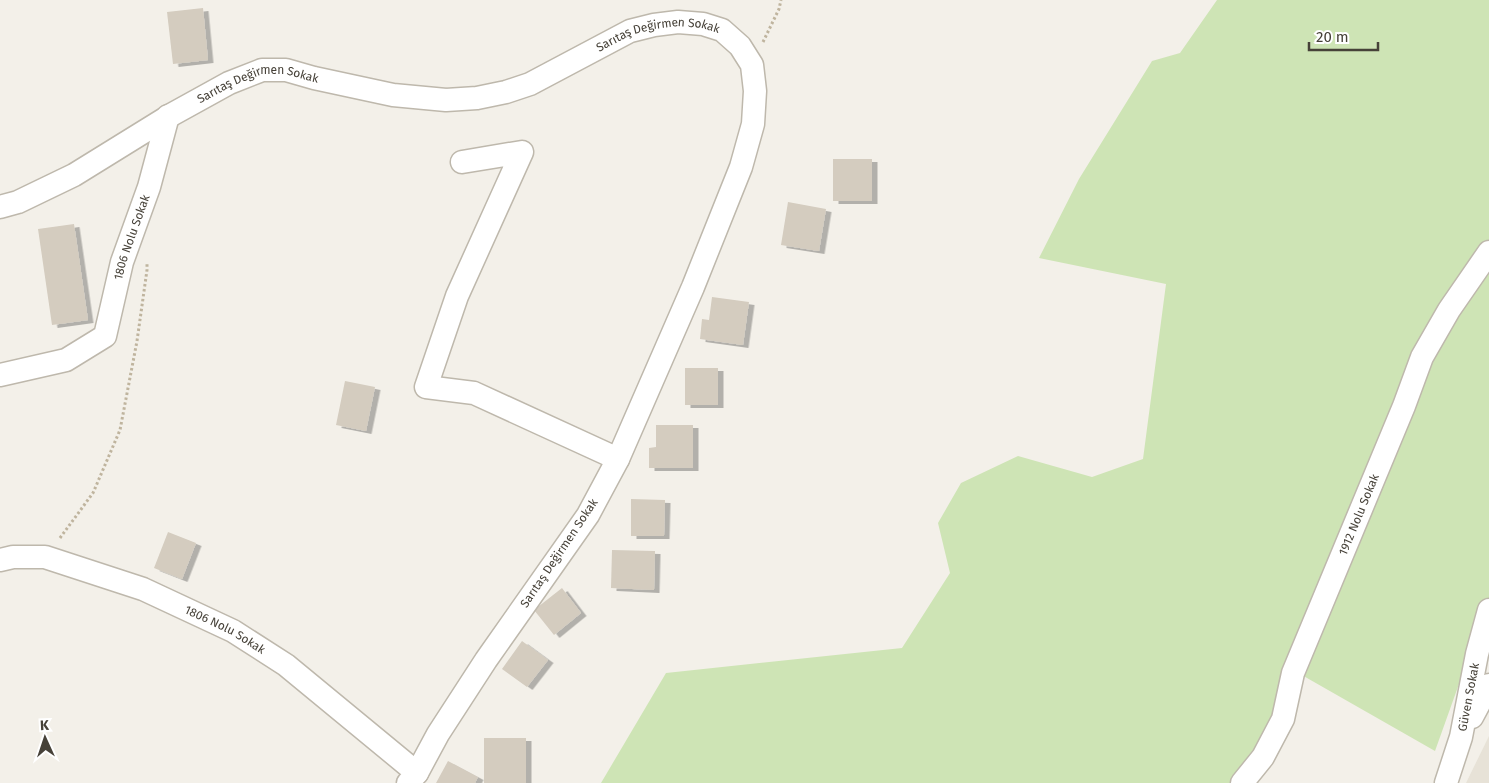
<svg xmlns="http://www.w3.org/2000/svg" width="1489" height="783" viewBox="0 0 1489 783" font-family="'Fira Sans',sans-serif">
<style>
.residential{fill:#e7e2d7}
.green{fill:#cee4b5}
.building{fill:#d4ccbf;filter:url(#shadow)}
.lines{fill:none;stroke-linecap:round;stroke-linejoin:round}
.minor-casing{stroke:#beb8ac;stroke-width:25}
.path{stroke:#bfb49e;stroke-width:3;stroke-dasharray:2.5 2.5;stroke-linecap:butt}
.minor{stroke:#fff;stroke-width:22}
.labels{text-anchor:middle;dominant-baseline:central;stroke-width:5;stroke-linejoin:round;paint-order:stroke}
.street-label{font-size:12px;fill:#464138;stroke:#fff}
</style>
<defs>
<filter id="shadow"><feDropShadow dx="5.5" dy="3" stdDeviation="0" flood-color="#0004"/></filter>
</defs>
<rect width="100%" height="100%" fill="#f3f0e9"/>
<polygon class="residential" points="1489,736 1489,783 1466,783"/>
<polygon class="green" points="1217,0 1489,0 1489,600 1435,751 1300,674 1244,783 601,783 666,673 902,648 950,573 938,523 961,483 1018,456 1092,477 1143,459 1166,284 1039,258 1079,179 1152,61 1180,53"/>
<g class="building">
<polygon points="203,8 208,60 173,64 167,12"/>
<rect x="833" y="159" width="39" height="42"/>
<polygon points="788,202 826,209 819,251 781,245"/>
<polygon points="74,224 88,320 52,325 38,229"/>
<polygon points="712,297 749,302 743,345 700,339 702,319 709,320"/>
<rect x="685" y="368" width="33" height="37"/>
<polygon points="345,381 375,387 366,431 336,425"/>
<polygon points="656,425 693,425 693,468 649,468 649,448 656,447"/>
<polygon points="631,499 665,500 664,536 631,536"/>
<polygon points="168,532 196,543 182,579 154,568"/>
<polygon points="612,550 655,551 654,590 611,588"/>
<polygon points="562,588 581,613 554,635 534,610"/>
<polygon points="522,641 548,660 527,687 502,669"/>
<rect x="484" y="738" width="42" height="45"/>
<polygon points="448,761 478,777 475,783 436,783"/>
</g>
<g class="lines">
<defs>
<g id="minor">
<polyline points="462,162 522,152 457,296 426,387 474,393 618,459"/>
<path id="s1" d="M0 207 18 202 74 175 171 115 229 83 262 70H286L314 78 393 95 446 100 477 98 506 92 530 84 630 31 654 25 678 22 703 24 722 30 740 46 752 65 755 91 753 124 741 167 693 287 618 459 588 515 486 660 438 734 417 773 408 783"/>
<path id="s2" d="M0 375 66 360 105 336 122 262 149 187 168 116"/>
<path id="s3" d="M0 560 13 557H45L143 589 233 631 286 665 417 773"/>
<polyline points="1472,717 1489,685"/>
<path id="s4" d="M1242 783 1263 757 1283 719 1293 673 1404 406 1422 357 1449 310 1489 252"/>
<path id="s5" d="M1446 783 1461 737 1477 654 1489 610"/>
</g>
</defs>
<use href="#minor" class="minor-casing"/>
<g class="path">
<polyline points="763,42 779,9 781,0"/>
<polyline points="60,538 93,493 120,430 137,341 147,270 147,263"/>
</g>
<use href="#minor" class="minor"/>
</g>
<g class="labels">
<g class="street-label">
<text stroke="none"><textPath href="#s1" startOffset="710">Sarıtaş Değirmen Sokak</textPath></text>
<text stroke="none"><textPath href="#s1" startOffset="290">Sarıtaş Değirmen Sokak</textPath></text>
<text stroke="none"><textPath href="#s2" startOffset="216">1806 Nolu Sokak</textPath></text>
<text stroke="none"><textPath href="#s4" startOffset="295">1912 Nolu Sokak</textPath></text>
<text transform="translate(559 553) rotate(-56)">Sarıtaş Değirmen Sokak</text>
<text stroke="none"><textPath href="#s3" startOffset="240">1806 Nolu Sokak</textPath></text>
<text stroke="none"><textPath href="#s5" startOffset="89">Güven Sokak</textPath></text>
</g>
</g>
<g transform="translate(45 738) rotate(357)" stroke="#ffffff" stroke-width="4" paint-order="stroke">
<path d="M0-4L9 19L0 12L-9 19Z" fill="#464138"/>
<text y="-8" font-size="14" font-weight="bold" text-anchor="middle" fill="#464138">K</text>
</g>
<path d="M1309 42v8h69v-8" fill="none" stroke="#464138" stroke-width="2.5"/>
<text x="1316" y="42" font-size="15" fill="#464138" stroke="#ffffff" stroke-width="4" paint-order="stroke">20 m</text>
</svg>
